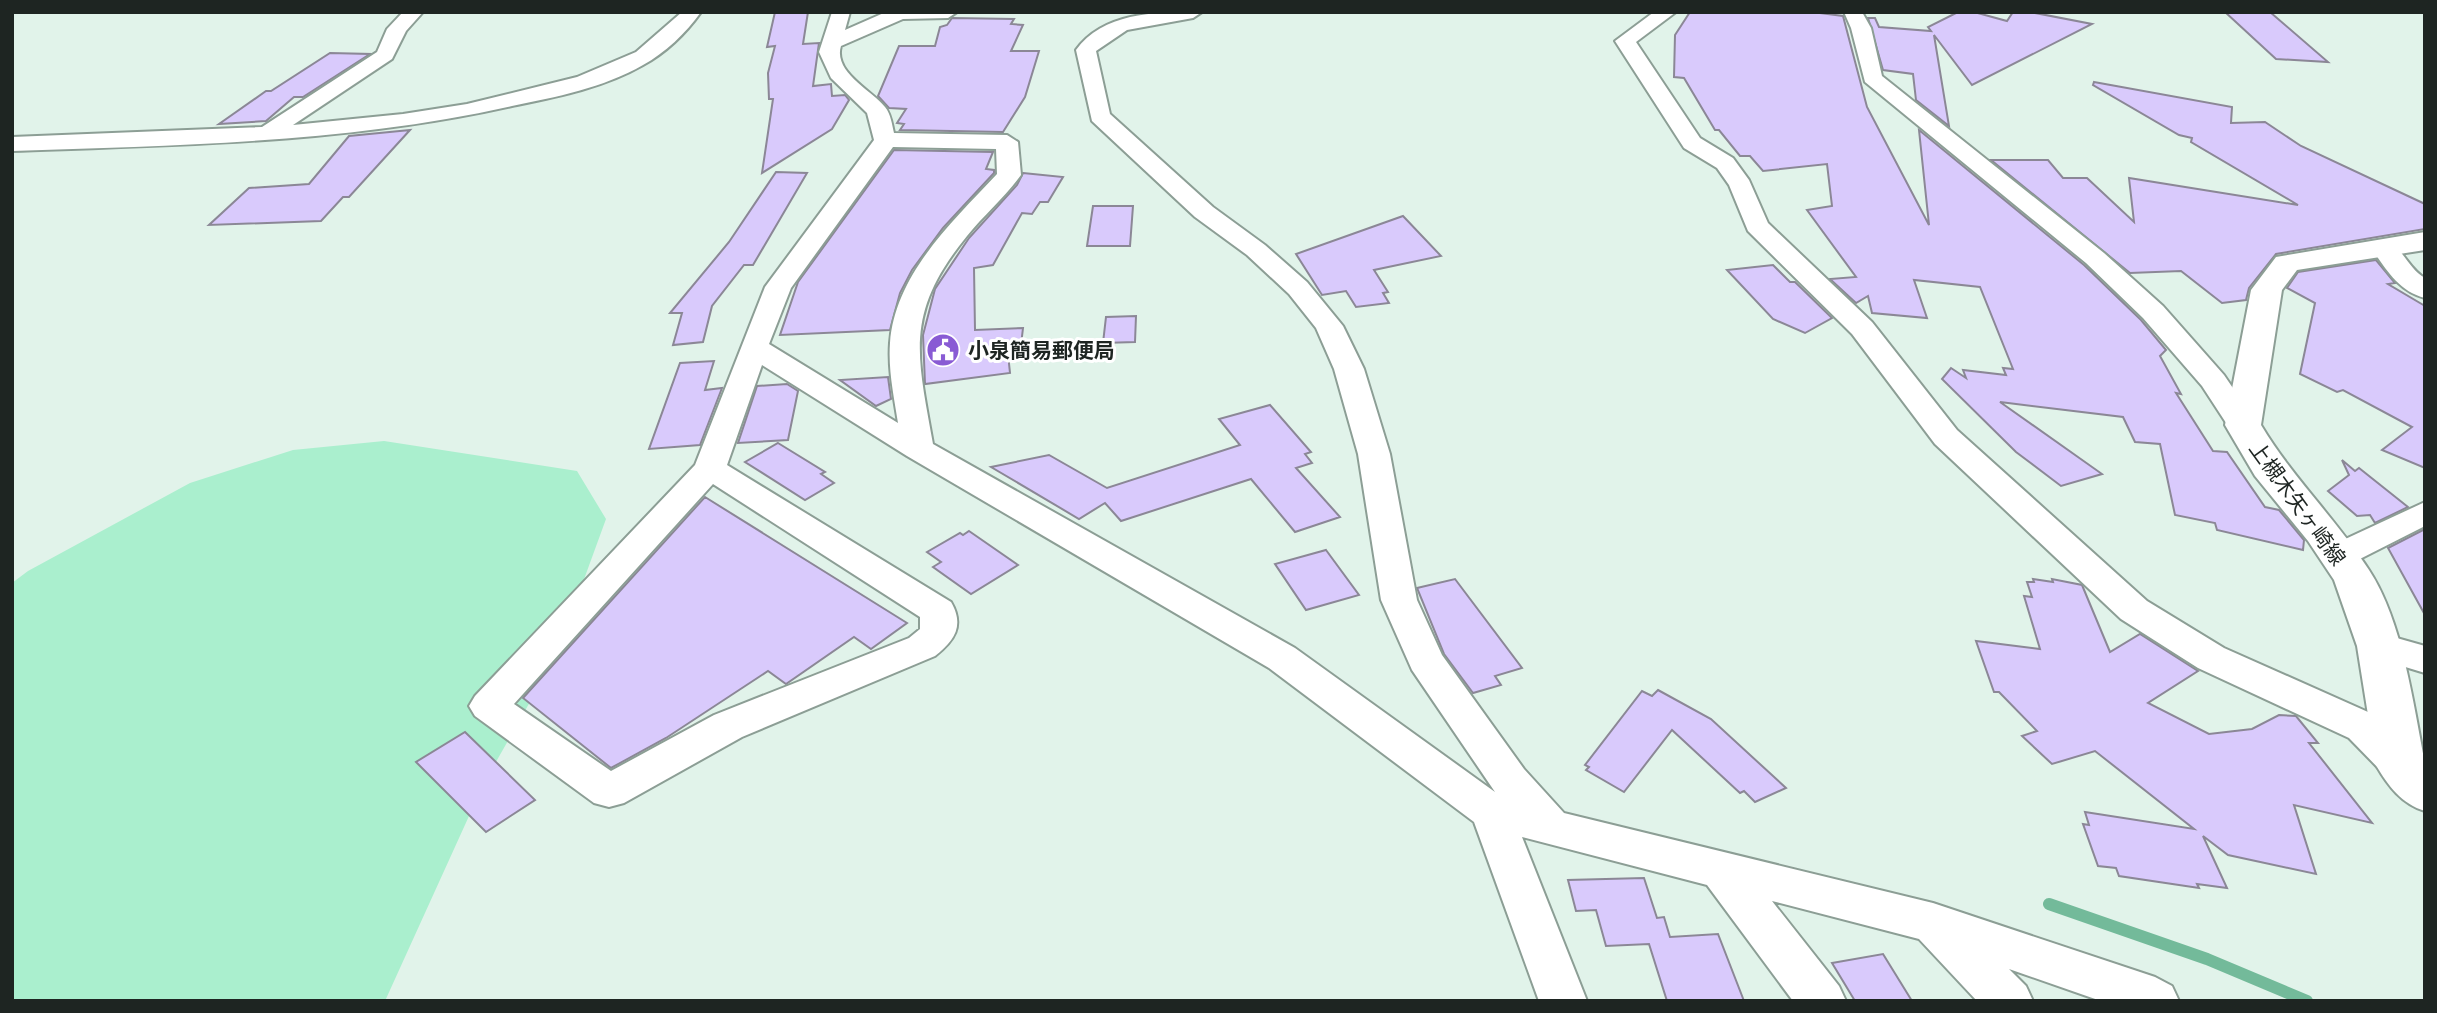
<svg xmlns="http://www.w3.org/2000/svg" width="2437" height="1013" viewBox="0 0 2437 1013" font-family="'IBM Plex Sans','Noto Sans JP',sans-serif">
<style>
.green{fill:#aaefce}
.lines{fill:none;stroke-linecap:round;stroke-linejoin:round}
.stream{stroke:#73ba9a;stroke-width:12}
.building{fill:#d9cafc;stroke:#8b8796;stroke-width:2}
.minor-casing{stroke:#8c9e95;stroke-width:4}
.secondary-casing{stroke:#8c9e95;stroke-width:4}
.minor{fill:#fff;fill-rule:evenodd}
.secondary{fill:#fff;fill-rule:evenodd}
.labels{text-anchor:middle;dominant-baseline:central;stroke-width:6;stroke-linejoin:round;paint-order:stroke}
.poi-label{font-size:21px;font-weight:bold;fill:#1e2522;stroke:#fff;text-anchor:start}
.street-label{font-size:21px;fill:#1e2522;stroke:#fff}
</style>
<rect width="100%" height="100%" fill="#e1f3ea"/>
<polygon class="green" points="384,441 577,471 606,519 556,656 484,783 385,1001 12,1001 12,583 28,571 190,483 293,450"/>
<g class="lines">
<polyline class="stream" points="2049,904 2207,959 2307,1001"/>
</g>
<g class="building">
<polygon points="775,12 808,12 803,44 819,43 813,86 831,84 832,96 845,95 849,100 832,129 762,173 773,99 769,99 768,73 775,46 767,47"/>
<polygon points="1690,12 1812,12 1843,16 1867,107 1929,225 1919,130 2084,265 2141,320 2166,350 2160,356 2181,394 2176,393 2213,451 2227,452 2265,507 2279,510 2304,540 2303,550 2217,530 2215,523 2175,515 2160,444 2135,442 2123,417 2000,402 2102,474 2061,486 2016,452 1942,379 1951,368 1966,378 1963,370 2006,375 2003,368 2013,369 1980,287 1914,280 1927,318 1872,313 1868,296 1856,303 1830,279 1856,277 1807,210 1832,206 1827,164 1763,171 1750,156 1740,156 1719,130 1715,130 1684,78 1674,77 1675,35"/>
<polygon points="1958,12 1974,12 2007,21 2013,12 2030,12 2092,24 1972,85 1934,35 1949,126 1916,100 1913,74 1883,70 1868,18 1875,18 1879,27 1931,31 1928,27"/>
<polygon points="2225,12 2270,12 2328,62 2276,59"/>
<polygon points="952,18 1014,19 1011,24 1023,25 1011,51 1039,51 1025,97 1003,132 900,130 904,124 897,123 906,109 889,108 878,96 899,46 935,46 940,27 947,25"/>
<polygon points="330,53 370,54 303,97 294,97 266,121 219,124 266,91 271,91"/>
<polygon points="2094,82 2232,107 2231,123 2265,122 2301,146 2425,204 2425,229 2276,254 2249,288 2246,300 2222,303 2181,271 2130,273 1991,160 2048,160 2063,178 2087,178 2134,222 2129,178 2298,205 2191,142 2192,138 2179,135 2093,85"/>
<polygon points="410,130 349,197 343,197 321,221 209,225 249,188 309,184 349,136"/>
<polygon points="894,150 993,152 986,169 994,170 994,173 943,228 912,270 900,293 890,330 780,335 798,282"/>
<polygon points="776,172 807,173 753,265 744,265 712,306 703,342 673,345 682,313 670,313 729,242"/>
<polygon points="1023,173 1063,177 1048,202 1040,202 1032,214 1022,213 993,265 974,268 975,330 1023,328 1020,353 1008,354 1010,373 925,384 923,335 935,289 969,238 1017,185"/>
<polygon points="1093,206 1133,206 1130,246 1087,246"/>
<polygon points="1403,216 1441,256 1374,270 1388,292 1383,293 1389,303 1356,307 1346,291 1322,295 1296,254"/>
<polygon points="2376,260 2395,283 2388,284 2425,306 2425,468 2382,450 2412,427 2343,390 2337,392 2300,374 2315,303 2287,288 2298,272"/>
<polygon points="1773,265 1790,282 1795,282 1832,318 1805,333 1773,319 1727,270"/>
<polygon points="1136,316 1135,342 1103,343 1106,317"/>
<polygon points="714,361 705,390 722,388 700,445 649,449 680,363"/>
<polygon points="888,377 891,399 876,406 840,380"/>
<polygon points="787,384 798,391 788,440 738,443 757,386"/>
<polygon points="1270,405 1311,452 1305,454 1312,463 1296,468 1340,517 1295,532 1251,479 1121,521 1105,503 1079,519 991,467 1049,455 1107,488 1240,445 1219,419"/>
<polygon points="778,443 825,472 821,474 834,483 805,500 745,462"/>
<polygon points="2342,460 2355,471 2359,468 2408,507 2375,523 2370,515 2357,516 2328,491 2349,475"/>
<polygon points="705,497 907,623 871,649 854,637 786,684 768,671 666,738 611,768 523,698"/>
<polygon points="2425,529 2425,615 2388,548"/>
<polygon points="969,531 1018,565 971,594 933,567 941,562 927,552 960,533 963,535"/>
<polygon points="1326,550 1359,595 1306,610 1275,564"/>
<polygon points="1455,579 1522,668 1495,676 1501,685 1473,693 1444,654 1417,588"/>
<polygon points="2033,579 2053,582 2052,579 2082,585 2110,652 2140,634 2198,671 2148,703 2209,734 2252,729 2279,715 2296,716 2318,743 2309,743 2372,823 2294,805 2316,874 2228,855 2203,836 2227,888 2197,884 2199,888 2119,876 2116,868 2098,866 2083,824 2089,825 2085,812 2194,829 2095,751 2052,764 2022,736 2037,731 1999,692 1994,692 1976,641 2040,649 2024,596 2032,597 2027,582 2034,582"/>
<polygon points="1658,690 1711,719 1786,788 1755,802 1744,791 1740,793 1672,730 1624,792 1586,770 1589,767 1585,765 1642,691 1652,696"/>
<polygon points="465,732 535,800 486,832 416,762"/>
<polygon points="1644,878 1657,918 1664,917 1670,937 1718,934 1744,1001 1667,1001 1649,944 1606,946 1596,910 1576,911 1568,880"/>
<polygon points="1883,954 1912,1001 1855,1001 1832,963"/>
</g>
<g class="lines">
<defs>
<g id="minor">
<path d="M403 12H423L406 31 392 59 293 125 403 114 467 104 577 77 636 52 682 12H701C686 33 665 53 643 65 603 88 556 97 512 106 348 143 180 145 12 151V137L262 127 377 52 387 29Z"/>
<path d="M832 12H850L845 30 886 12H957L948 18 903 19 841 46C833 72 871 90 885 107 891 114 892 125 894 133L1007 135 1018 142 1021 175C1005 197 984 215 967 236 904 313 917 354 933 444L1295 648 1495 792 1412 670 1381 600 1358 454 1334 369 1316 328 1289 294 1247 255 1195 217 1092 121 1076 50C1104 11 1159 12 1202 12L1193 18 1127 30 1096 51 1110 114 1213 207 1265 245 1307 282 1343 326 1364 369 1390 454 1417 600 1442 655 1524 769 1564 813 1933 903 2155 977 2172 986 2179 1001H2101L2009 969 2026 986 2033 1001H1977L1919 939 1772 901 1839 986 1846 1001H1793L1707 885 1522 837 1587 1001H1539L1474 822 1269 668 907 456 762 365 727 465 951 602C965 626 954 641 935 656L742 737 624 803 609 807 594 803 475 716 469 706 475 696 695 465 765 287 874 140 867 113 831 78 819 52ZM893 147 996 149 997 174C953 221 895 274 890 343 888 370 894 397 898 423L769 344 791 288ZM713 484 920 617V629L909 638 714 715 611 771 514 704Z"/>
<polygon points="1654,12 1676,12 1636,42 1700,138 1733,158 1749,180 1768,223 1872,322 1957,430 2147,601 2224,648 2377,716 2414,754 2420,765 2414,776 2400,781 2386,776 2349,738 2198,668 2121,619 1935,444 1852,334 1748,231 1729,185 1717,168 1684,148 1615,41"/>
<polygon points="1844,12 1862,12 1871,28 1882,76 2104,253 2163,306 2224,375 2258,425 2254,432 2243,434 2232,432 2202,386 2143,318 2086,263 1865,82 1851,28"/>
<path d="M2384 240C2402 245 2408 269 2425 278V298C2398 291 2386 269 2371 248L2375 243Z"/>
<polygon points="2425,502 2425,526 2350,564 2338,567 2326,564 2321,556 2326,548"/>
<polygon points="2379,633 2425,646 2425,673 2366,655 2360,646 2366,637"/>
</g>
<path id="secondary" d="M2425 232V250L2297 270 2282 290 2261 425C2292 477 2336 519 2369 570 2403 622 2413 704 2425 763 2428 778 2425 796 2425 811 2402 804 2388 786 2376 765L2357 646 2334 580 2308 541 2255 476 2225 425 2251 290 2276 257Z"/>
</defs>
<use href="#minor" class="minor-casing"/>
<use href="#secondary" class="secondary-casing"/>
<use href="#minor" class="minor"/>
<use href="#secondary" class="secondary"/>
</g>
<defs>
<symbol id="civic-disc" viewBox="-11 -11 22 22"><circle r="9.5" fill="#895bd4" stroke="#fff"/><path d="M-.6-6.5H3V-4.5H.6V-3L4-1V1h2V6H-6V1h2V-1L-.6-3ZM-1.2 2.5V6h2.4V2.5Z" fill="#fff"/></symbol>
</defs>
<g fill-rule="evenodd">
<use href="#civic-disc" x="924" y="331" width="38" height="38"/>
</g>
<g class="labels">
<g class="poi-label">
<text x="968" y="350">小泉簡易郵便局</text>
</g>
<g class="street-label">
<text transform="translate(2298 503) rotate(54)">上槻木矢ヶ崎線</text>
</g>
</g>
<rect width="2437" height="1013" fill="none" stroke="#1e2522" stroke-width="28"/>
</svg>
